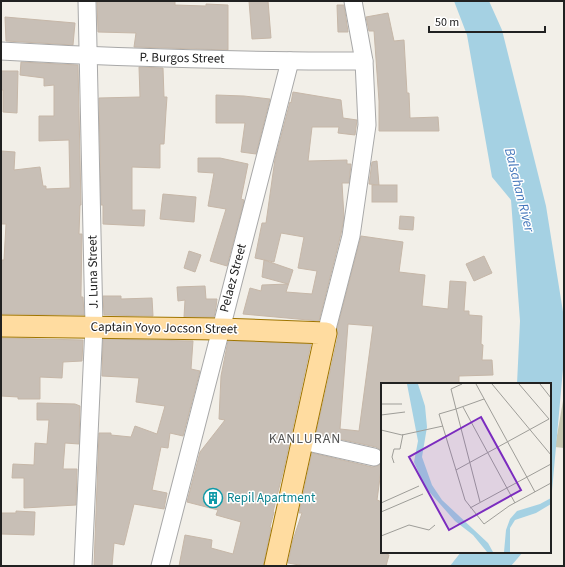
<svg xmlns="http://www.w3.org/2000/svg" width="565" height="567" viewBox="0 0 565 567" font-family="'Source Sans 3',sans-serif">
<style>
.construction{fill:#c7c8b2}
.water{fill:#a5d1e3}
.building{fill:#c8bfb6;stroke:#c6b7a8;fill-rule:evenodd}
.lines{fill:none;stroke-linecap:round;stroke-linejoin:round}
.minor-casing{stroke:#a8a8a8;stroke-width:19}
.major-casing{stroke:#9f7500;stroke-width:23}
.minor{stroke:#fff;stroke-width:17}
.major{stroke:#ffdca0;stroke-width:21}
.labels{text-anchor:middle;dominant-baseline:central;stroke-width:3;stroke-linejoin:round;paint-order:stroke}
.street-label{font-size:13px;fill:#212121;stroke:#fff}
.culture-label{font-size:13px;fill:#0d838f;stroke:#fff;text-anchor:start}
.water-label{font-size:14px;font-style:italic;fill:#47b;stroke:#fff}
.neighbourhood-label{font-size:14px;letter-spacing:1px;fill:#545454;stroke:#fff}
.inset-road{fill:none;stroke:#9e9d98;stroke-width:1}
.view{fill:#7b2cbf;fill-opacity:0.15;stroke:#7b2cbf;stroke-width:2}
.inset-edge{fill:none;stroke:#212121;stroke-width:2}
</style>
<rect width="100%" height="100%" fill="#f2efe8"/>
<polygon class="construction" points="564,395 564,448 555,447"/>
<g class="water">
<polygon points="454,1 489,1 502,30 546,206 564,318 564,358 550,513 550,384 517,384 520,321 511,200 492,177 467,35"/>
<polygon points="461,552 523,552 511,566 450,566"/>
</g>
<g class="building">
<polygon points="97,1 175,1 175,5 206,6 206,4 228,5 228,50 134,47 136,33 98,32"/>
<polygon points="249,1 268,1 271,38 252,39"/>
<polygon points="337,5 344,5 348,32 338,32"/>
<polygon points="388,13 394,41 404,40 407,93 409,93 410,118 438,117 439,131 379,131 379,101 374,31 369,31 366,17"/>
<polygon points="5,17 75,23 73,45 6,41"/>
<polygon points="21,62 78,65 81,205 80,205 79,234 82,234 81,293 81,297 83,297 84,315 1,314 1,260 4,260 6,224 1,224 1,151 15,152 14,170 40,167 43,186 46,186 46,189 70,188 69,140 39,141 39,116 54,116 54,85 44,86 44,78 20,75"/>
<polygon points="139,67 163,68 164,97 167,97 166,111 164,144 160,144 160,168 132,167 132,210 145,210 144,226 103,224 103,205 101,205 99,98 140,97"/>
<polygon points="1,71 18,71 17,113 3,112 3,90 1,90"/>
<polygon points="293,92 341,100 343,118 357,120 355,135 338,133 339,127 312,127 308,161 347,160 347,164 351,164 349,183 342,183 344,218 341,234 319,321 243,314 250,288 261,291 262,285 288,284 262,277 264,260 293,270 286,292 312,294 317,271 298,268 304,237 281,233 274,262 255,258 262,223 266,223 275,159 290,102 291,103"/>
<polygon points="216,95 244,96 270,99 256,154 241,152 245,123 216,123"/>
<polygon points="198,158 220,158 248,164 241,199 244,200 243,205 227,266 210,261 226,209 208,206 214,173 198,172"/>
<polygon points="377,161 379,185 369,184 372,162"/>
<rect x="372" y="185" width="25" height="17"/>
<polygon points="163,194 196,197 194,222 160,219"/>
<polygon points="400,216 414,217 413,230 399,229"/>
<path d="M361 236 403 242 399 272 425 275 422 306 448 309 450 281 466 282 464 311H469V315L482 316 481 344 483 345 482 360H492L493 375 459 376V384H382V451L376 447 316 434 338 336 337 329ZM348 324 373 326 359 431 340 429Z"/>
<polygon points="189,251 201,255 195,272 184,268"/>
<polygon points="484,256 492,273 474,281 466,264"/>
<polygon points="205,286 206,299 217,299 216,307 214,317 184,317 185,300 178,301 177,287"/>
<polygon points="103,296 121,296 121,299 152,298 153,316 104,315"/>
<polygon points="1,338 83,340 82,361 63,362 62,378 40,377 40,399 18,399 18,397 1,396"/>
<polygon points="103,339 193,341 191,369 200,371 183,436 170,433 168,448 161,447 152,490 167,493 164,509 134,504 124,545 114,543 112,566 94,566 99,433 111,433 111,435 131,437 135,426 157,434 165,406 136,402 139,378 102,376"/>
<polygon points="228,341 311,344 284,468 273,512 274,512 270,527 271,528 263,566 179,566 185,535 212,540 211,548 233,554 241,522 216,515 218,510 187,502 200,452 225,420 219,419 221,376"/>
<polygon points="37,403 75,404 80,406 79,444 65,443 63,469 77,469 76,505 24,508 24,478 12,478 13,464 34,465 35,443 47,444 49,420 37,420"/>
<polygon points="312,453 372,467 377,466 382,463 377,500 382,502 382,552 389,555 386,566 305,566 288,563 293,540 302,513 299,513"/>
<polygon points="16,511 35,512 34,535 1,534 1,513 16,513"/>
</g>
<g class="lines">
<defs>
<g id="minor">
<path d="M1 51C122 58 243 61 364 61"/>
<polyline points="326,333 351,236 367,125 364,61 353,1"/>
<polyline points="303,441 374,457"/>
<polyline points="83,566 94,326 87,1"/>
<polyline points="160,566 290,61"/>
</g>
<polyline id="major" points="1,326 220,329 326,333 275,566"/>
</defs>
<use href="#minor" class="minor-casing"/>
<use href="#major" class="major-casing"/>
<use href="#minor" class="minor"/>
<use href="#major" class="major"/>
</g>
<defs>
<symbol id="building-ring" viewBox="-11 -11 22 22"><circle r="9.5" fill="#fff" stroke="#0f9aa8" stroke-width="1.5"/><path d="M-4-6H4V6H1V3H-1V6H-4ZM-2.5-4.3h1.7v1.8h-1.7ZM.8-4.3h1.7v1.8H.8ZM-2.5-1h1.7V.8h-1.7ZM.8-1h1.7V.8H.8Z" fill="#0f9aa8"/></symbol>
</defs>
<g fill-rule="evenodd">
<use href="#building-ring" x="202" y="487" width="22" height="22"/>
</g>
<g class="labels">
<g class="street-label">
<text transform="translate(182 58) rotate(1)">P. Burgos Street</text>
<text transform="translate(93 272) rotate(-91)">J. Luna Street</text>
<text transform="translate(233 278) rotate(-75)">Pelaez Street</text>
<text transform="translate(164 328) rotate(1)">Captain Yoyo Jocson Street</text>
</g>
<g class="culture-label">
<text x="227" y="498">Repil Apartment</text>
</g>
<g class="water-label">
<text transform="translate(519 190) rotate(76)">Balsahan River</text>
</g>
<g class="neighbourhood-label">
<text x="305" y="439">KANLURAN</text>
</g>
</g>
<g transform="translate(381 383)">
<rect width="170" height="170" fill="#f2efe8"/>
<path d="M26 1H37L44 23 46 44 41 74 51 102 61 117 107 160 112 169H106L92 152 74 138 44 104 33 79 37 58ZM170 115V121L155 130 134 137 129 145V169H123L125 147 129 136 136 128 159 121Z" fill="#a5d1e3"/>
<path class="inset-road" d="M81 1 70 6 75 26 58 31 75 87 168 36 138 1M95 1 154 109M111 1 170 72M159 1 170 15M0 21H21M82 24 134 120M0 32 24 29M0 47 21 52 62 43M13 80 11 74 13 66H19L22 51M75 87 84 117 103 141 128 123 170 100M99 119 75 26 103 16M0 120 38 103M89 125 170 81M0 129 42 111M0 153 28 142 48 147 54 142"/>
<path class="view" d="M100 34 140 107 68 147 28 74Z"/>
<rect width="170" height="170" class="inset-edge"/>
</g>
<rect width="565" height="567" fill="none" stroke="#212121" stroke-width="4"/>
<path d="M429 26v6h116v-6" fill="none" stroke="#212121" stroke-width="2"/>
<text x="435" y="26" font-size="12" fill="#212121" stroke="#ffffff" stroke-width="3" paint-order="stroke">50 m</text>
</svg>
